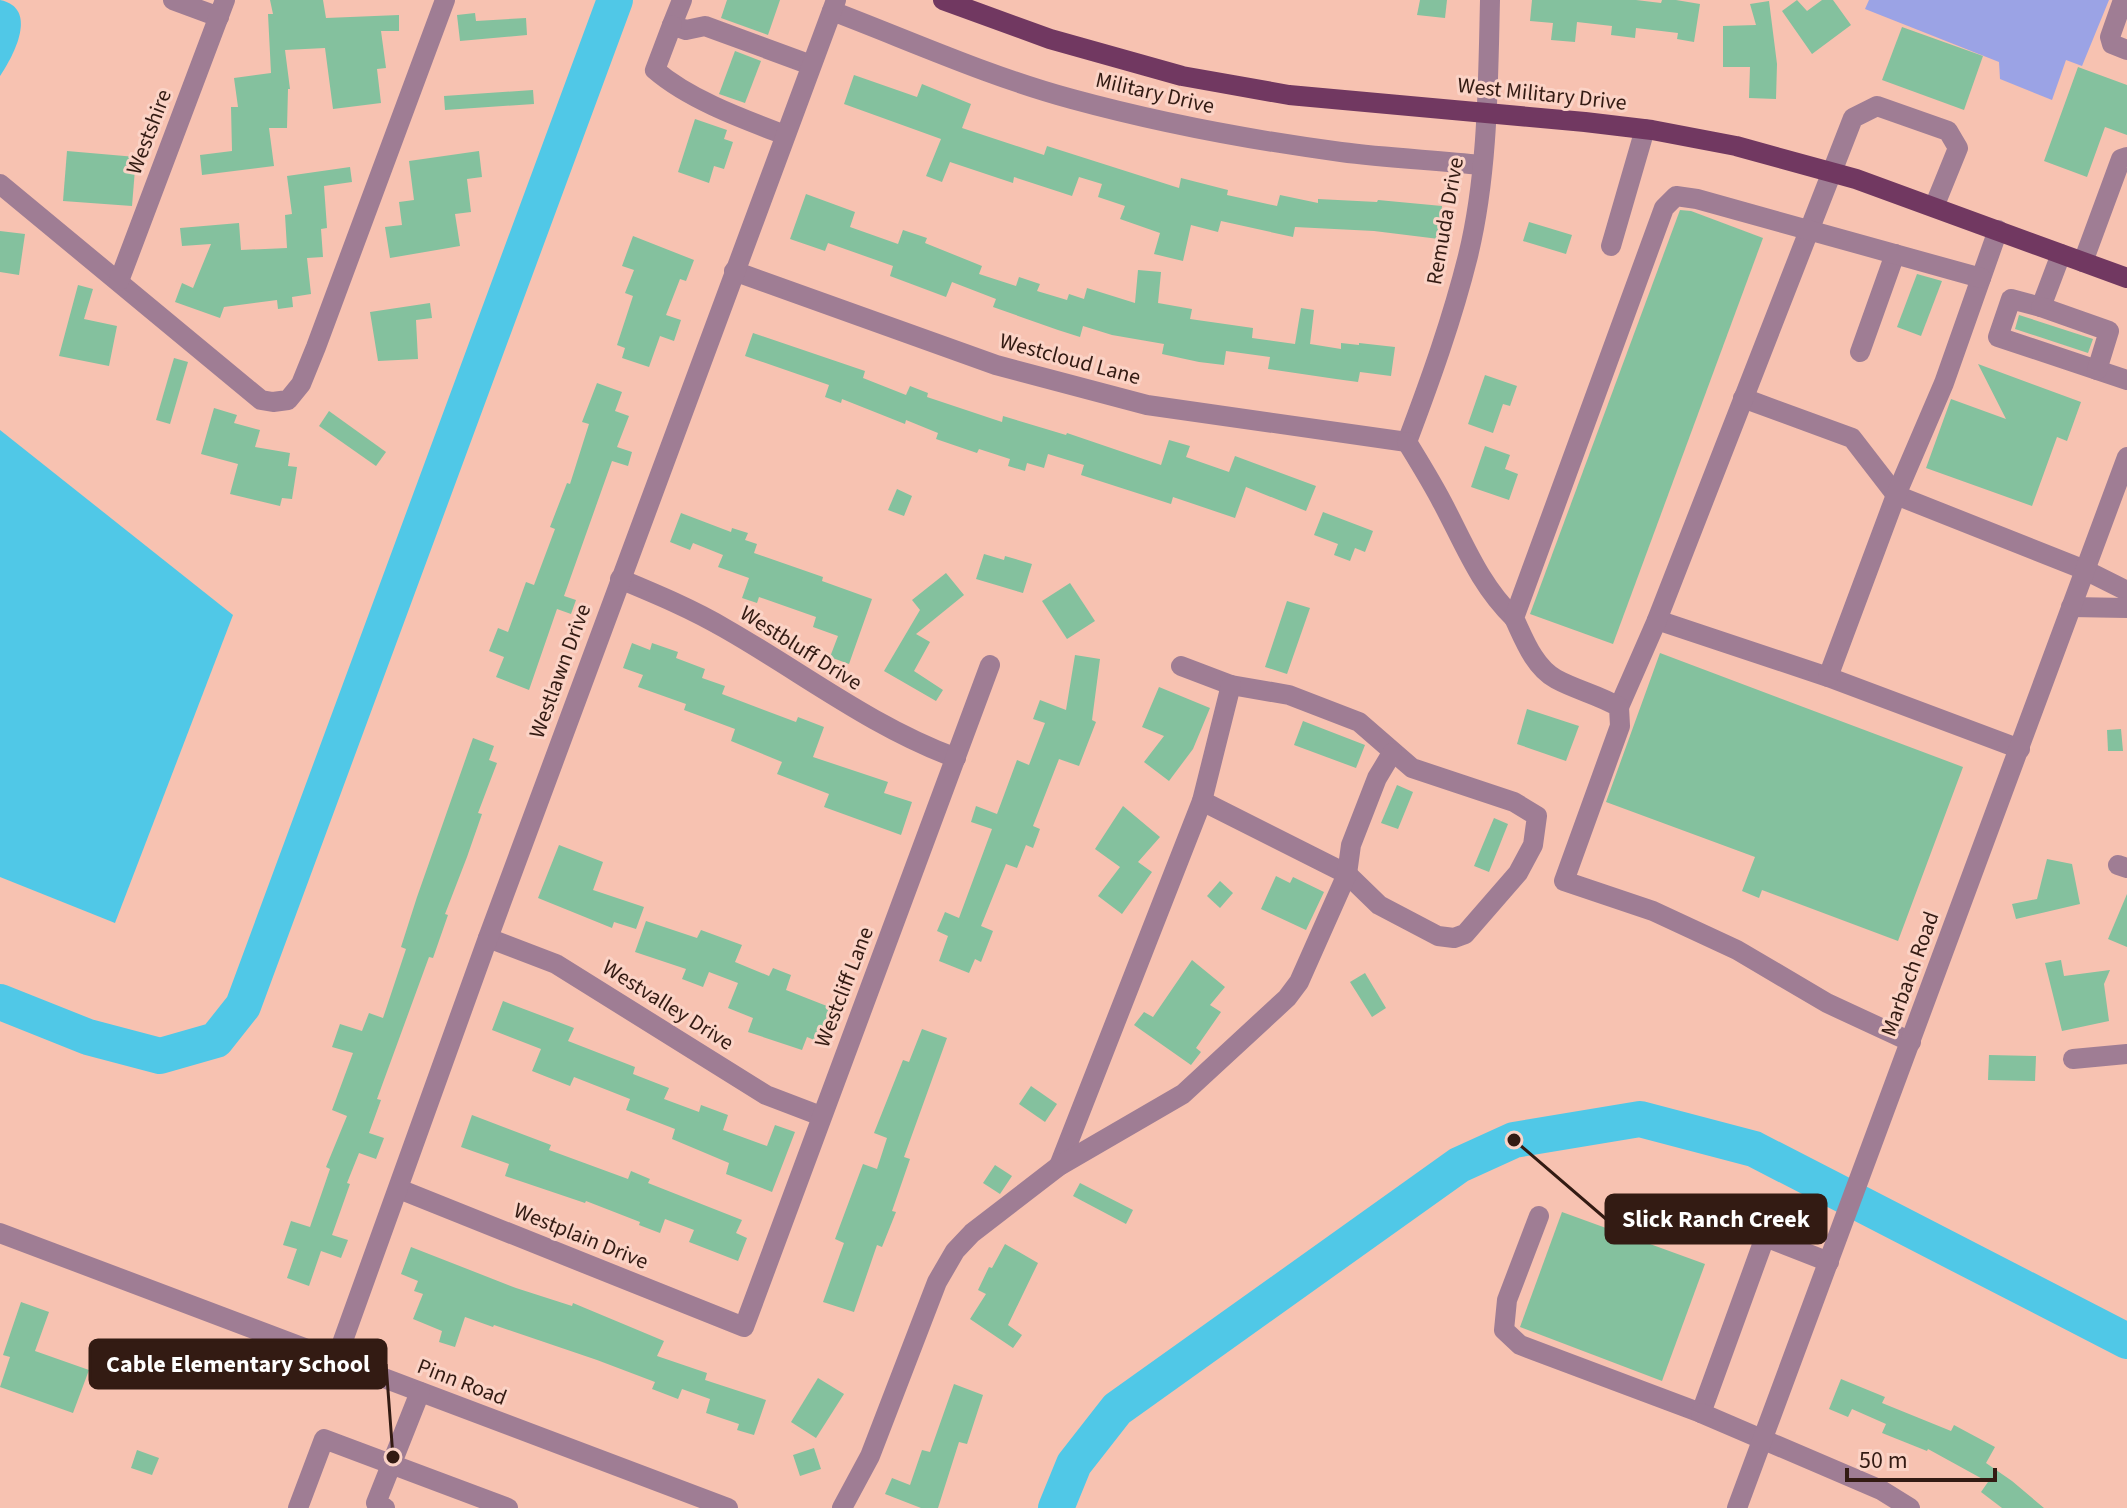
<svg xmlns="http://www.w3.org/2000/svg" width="2127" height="1508" viewBox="0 0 2127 1508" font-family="'Source Sans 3',sans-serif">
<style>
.green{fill:#9ba3e5}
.water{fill:#50c8e7}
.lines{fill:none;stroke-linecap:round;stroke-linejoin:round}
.river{stroke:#50c8e7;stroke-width:36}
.building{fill:#84c19e}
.minor{stroke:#9f7d94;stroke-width:20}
.major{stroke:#713861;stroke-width:20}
.labels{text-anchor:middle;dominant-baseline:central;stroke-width:6;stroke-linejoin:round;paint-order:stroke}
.street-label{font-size:22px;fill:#331b13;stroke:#fbd3c6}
.leader{fill:none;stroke:#331b13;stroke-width:3}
.callout-dot{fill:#331b13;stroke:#fbd3c6;stroke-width:3}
.callout{fill:#331b13;stroke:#331b13;stroke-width:3}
.callout-label{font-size:24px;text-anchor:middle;font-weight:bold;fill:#fff}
</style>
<rect width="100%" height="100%" fill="#f7c2b1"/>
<polygon class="green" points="1869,0 2109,0 2082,66 2066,60 2052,100 2000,79 1999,62 1865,9"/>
<g class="water">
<path d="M0 0C39 8 14 55 0 76Z"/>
<polygon points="0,430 233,615 115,923 0,877"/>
</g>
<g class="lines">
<g class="river">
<polyline points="0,1002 88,1037 160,1056 216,1040 243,1006 615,0"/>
<polyline points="1056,1508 1074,1464 1117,1409 1459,1165 1514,1140 1640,1119 1754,1149 2127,1341"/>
</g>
</g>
<g class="building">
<polygon points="270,0 323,0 326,18 399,15 399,31 381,31 386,68 377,69 381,103 333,109 325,48 285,50 290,89 288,89 287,128 269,128 274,166 202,175 200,155 232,151 231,107 238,107 234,78 271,73 268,14 273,14"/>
<polygon points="727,0 780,0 768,35 721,18"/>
<polygon points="1420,0 1447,0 1445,18 1417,15"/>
<polygon points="1532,0 1636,0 1661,3 1662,0 1676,0 1700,4 1694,42 1677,39 1678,33 1636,28 1635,38 1611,35 1612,26 1577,22 1575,42 1551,40 1553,23 1530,21"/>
<polygon points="1797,0 1807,11 1822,0 1833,0 1851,25 1812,54 1782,11"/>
<polygon points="1769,1 1777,64 1776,99 1749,98 1750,67 1723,67 1723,26 1756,25 1750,4"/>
<polygon points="475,13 476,21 526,18 527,35 460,41 457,15"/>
<polygon points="1902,27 1983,56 1964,110 1882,80"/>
<polygon points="735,51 761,61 745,103 719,94"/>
<polygon points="2078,67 2127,85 2127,135 2105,127 2087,177 2044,161"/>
<polygon points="854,75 917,97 922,84 971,104 962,128 1044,155 1047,146 1179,188 1181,178 1228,190 1227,195 1277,206 1280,195 1318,203 1318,199 1377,202 1378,200 1442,206 1439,239 1374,231 1295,227 1293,237 1221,221 1218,232 1191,225 1183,261 1154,254 1160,233 1120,219 1125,206 1098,197 1102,184 1079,177 1072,196 1014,177 1013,183 950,162 942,182 926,176 941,139 844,104"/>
<polygon points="533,90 534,104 445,110 444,96"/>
<polygon points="695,119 727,130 724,139 733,142 724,169 714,166 709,183 678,172"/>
<polygon points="67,151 136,157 132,206 63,201"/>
<polygon points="479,151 482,177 467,179 471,212 455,214 460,246 390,258 385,227 402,225 399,202 414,200 409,161"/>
<polygon points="350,167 352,182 324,186 327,228 321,229 323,257 307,258 311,294 292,297 293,307 278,309 277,300 224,307 220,318 175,302 182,283 193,288 211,244 182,246 180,228 239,223 241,250 287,248 285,215 292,214 287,176"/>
<polygon points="806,194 855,212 850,227 898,244 903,230 927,238 925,243 982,266 979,274 1016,286 1019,277 1040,284 1037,291 1067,300 1069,294 1084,299 1087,288 1135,303 1138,270 1161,272 1158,303 1192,309 1190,319 1253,328 1252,338 1295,344 1301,308 1314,310 1310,344 1341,349 1341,343 1359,345 1359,343 1395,347 1391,376 1360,372 1358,382 1336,379 1268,369 1270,357 1226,351 1224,365 1199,362 1162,354 1164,344 1112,335 1083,326 1080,337 1058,330 993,307 996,299 952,282 946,297 890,276 893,266 828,243 825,251 790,239"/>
<polygon points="1680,210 1691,211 1763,238 1613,644 1530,614"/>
<polygon points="1529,222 1572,235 1566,254 1523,241"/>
<polygon points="0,231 25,234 19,275 0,272"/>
<polygon points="633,236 694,260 686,281 680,279 666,315 681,320 674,341 660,336 649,367 622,358 625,348 617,345 633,296 625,293 634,270 622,266"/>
<polygon points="1917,274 1942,281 1921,336 1897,327"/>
<polygon points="78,285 93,289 84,319 117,326 109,366 59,356"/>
<polygon points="430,303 432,318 416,320 418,359 378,361 370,312"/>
<polygon points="2019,315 2093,339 2088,353 2015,329"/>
<polygon points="753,333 865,371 863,378 906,395 910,386 928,393 927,397 1002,422 1003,416 1066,435 1067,433 1161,465 1169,440 1190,446 1186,457 1229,472 1235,456 1316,486 1306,511 1246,487 1235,518 1173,497 1171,504 1081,475 1084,465 1048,454 1044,468 1027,463 1025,471 1008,466 1010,459 979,449 977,453 936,439 938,433 906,420 905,424 842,399 841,403 825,397 829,385 745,356"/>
<polygon points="174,358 188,362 170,424 156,420"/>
<polygon points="1978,364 2081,402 2067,441 2057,437 2032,506 1926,468 1951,399 2006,419"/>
<polygon points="1485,375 1517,386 1510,406 1503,404 1493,433 1468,424"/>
<polygon points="597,383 622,392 615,411 629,416 617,447 632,452 628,466 612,461 564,596 576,600 571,614 557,609 529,690 496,677 504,657 489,651 498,628 508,632 526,582 534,585 555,529 550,527 567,483 570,484 589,424 582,422"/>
<polygon points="214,408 237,415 234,423 260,430 255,447 290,453 288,466 297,467 292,499 282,498 280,506 230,494 238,464 201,454"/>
<polygon points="329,411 386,452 376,466 319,426"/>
<polygon points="1485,446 1510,455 1505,469 1518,474 1509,500 1471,487"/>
<polygon points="897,489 912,496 904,516 888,510"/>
<polygon points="1323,512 1373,531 1365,552 1355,548 1350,561 1334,555 1338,544 1314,535"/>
<polygon points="681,513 731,532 732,528 748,533 745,540 757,544 754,553 823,577 822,581 872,599 849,664 830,657 838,636 813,627 816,617 759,597 757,603 742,598 749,578 718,567 723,555 693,543 690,550 670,542"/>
<polygon points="984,554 1004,560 1005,556 1032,564 1023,593 976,579"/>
<polygon points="946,573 964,595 916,634 930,642 914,671 943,690 936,701 884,671 920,610 912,600"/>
<polygon points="1070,583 1095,621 1067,639 1042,601"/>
<polygon points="1287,601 1310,608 1287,674 1265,667"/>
<polygon points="632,643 650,650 652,643 678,652 676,658 705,669 702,678 725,686 722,694 796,722 798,717 824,727 813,757 888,782 884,793 912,802 901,835 824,807 829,794 777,774 782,762 731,741 735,729 684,710 686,704 638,687 643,675 623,668"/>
<polygon points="1660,653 1963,767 1898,941 1762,890 1759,898 1742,891 1755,857 1606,802"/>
<polygon points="1075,655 1100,659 1092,720 1096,722 1079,766 1059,759 1033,826 1040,829 1033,848 1026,845 1017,868 1006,864 981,926 993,931 981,962 975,959 969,973 939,961 948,936 937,931 945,912 959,918 992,829 971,822 976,806 997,814 1017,760 1029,765 1045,723 1033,719 1040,700 1066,710"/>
<polygon points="1159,687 1210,708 1193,749 1169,781 1144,762 1164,736 1142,727"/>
<polygon points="1527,709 1579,726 1566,761 1517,744"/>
<polygon points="1303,721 1365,745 1356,768 1294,745"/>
<polygon points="2121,729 2123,751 2108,751 2107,730"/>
<polygon points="473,738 494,746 489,760 497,763 478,813 482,814 467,857 445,914 448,915 433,958 429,957 377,1099 381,1100 369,1133 384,1138 376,1159 359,1153 347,1183 350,1184 332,1235 348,1240 341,1258 321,1251 309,1286 287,1278 297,1249 283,1245 291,1221 310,1227 330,1169 326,1167 347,1116 332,1110 353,1053 332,1047 340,1024 362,1031 369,1013 383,1018 406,949 401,947 417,897"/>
<polygon points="1397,785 1413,792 1398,829 1381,823"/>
<polygon points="1123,806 1160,837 1138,862 1152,872 1122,914 1098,896 1120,867 1095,849"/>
<polygon points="1494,818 1508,824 1489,872 1474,866"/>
<polygon points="559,845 603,862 593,890 644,907 636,929 614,922 612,928 538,898"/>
<polygon points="2047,859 2072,864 2080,904 2016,919 2012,904 2037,899"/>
<polygon points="1276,876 1290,883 1293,877 1324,892 1306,930 1261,909"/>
<polygon points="1220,881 1233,893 1220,908 1207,896"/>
<polygon points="2127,894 2127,947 2108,939"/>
<polygon points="646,921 697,938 701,930 742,945 735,962 769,976 773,968 791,975 786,990 837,1010 824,1044 807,1037 802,1050 748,1032 753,1018 728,1008 738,983 709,972 703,987 682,979 686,969 635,952"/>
<polygon points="1192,960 1225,987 1210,1005 1221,1012 1196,1048 1201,1052 1191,1065 1134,1025 1144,1012 1153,1017"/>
<polygon points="2061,960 2064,976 2110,970 2104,984 2109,1021 2062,1031 2045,963"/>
<polygon points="1365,973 1386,1008 1372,1017 1350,982"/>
<polygon points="503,1001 574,1028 568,1041 635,1067 633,1074 669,1088 664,1099 699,1112 701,1105 728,1115 723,1130 767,1146 775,1125 795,1132 772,1192 726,1174 729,1163 672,1139 675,1129 626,1110 630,1099 574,1077 570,1086 532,1071 541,1049 492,1030"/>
<polygon points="922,1029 947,1038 904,1157 910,1159 892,1211 896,1212 882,1247 877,1245 854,1312 823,1302 844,1243 835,1239 863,1164 877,1169 887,1138 874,1133 903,1060 909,1062"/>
<polygon points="1989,1055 2036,1056 2035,1081 1988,1080"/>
<polygon points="1031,1086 1057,1104 1045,1122 1019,1104"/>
<polygon points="472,1115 551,1145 549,1150 628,1179 631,1171 650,1179 648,1183 742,1220 736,1233 747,1238 738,1261 689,1242 694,1230 665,1219 660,1233 639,1225 640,1222 586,1201 585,1203 505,1176 509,1164 461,1147"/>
<polygon points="995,1165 1012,1176 1000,1194 983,1183"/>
<polygon points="1080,1183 1133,1210 1126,1224 1073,1196"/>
<polygon points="1562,1212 1705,1264 1662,1381 1520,1327"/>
<polygon points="1005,1244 1038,1263 1008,1325 1022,1335 1013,1348 970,1319 986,1294 978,1290 989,1267 992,1268"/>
<polygon points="411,1247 516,1288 572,1306 573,1303 664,1341 657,1356 707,1373 705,1380 766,1400 754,1435 737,1430 739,1424 706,1413 710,1399 682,1389 678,1399 652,1389 655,1382 597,1360 494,1325 493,1327 465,1317 455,1347 439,1342 442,1331 413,1319 423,1294 414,1291 418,1281 401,1274"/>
<polygon points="21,1302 49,1312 35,1351 89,1370 73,1413 0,1387 10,1357 3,1355"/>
<polygon points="818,1378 844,1394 816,1438 791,1422"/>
<polygon points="1841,1379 1885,1397 1882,1403 1951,1431 1954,1425 1995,1447 1986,1463 2012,1481 2044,1508 2002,1508 1981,1492 1988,1482 1928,1449 1927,1451 1882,1433 1886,1424 1852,1409 1848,1417 1829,1409"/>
<polygon points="954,1384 983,1395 967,1444 959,1442 938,1508 921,1508 885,1494 892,1478 910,1485 922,1450 930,1452"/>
<polygon points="814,1448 821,1469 800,1476 793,1455"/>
<polygon points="137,1450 159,1458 152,1475 131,1468"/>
</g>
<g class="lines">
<g class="minor">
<polyline points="173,0 219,17"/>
<polyline points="682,0 672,25 686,30 705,26 811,65"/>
<polyline points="2123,0 2110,37 2112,44 2127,50"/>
<path d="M832 11C911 41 990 77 1072 99 1160 123 1251 140 1341 152 1387 158 1434 160 1481 165"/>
<path d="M672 25 655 70C690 100 743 119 785 135"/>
<polyline points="0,184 261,400 273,402 288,400 301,384 316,347 445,0"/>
<polyline points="1611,246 1645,129"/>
<polyline points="2061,254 2041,307 2011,299 1998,337 2127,380"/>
<polyline points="2083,262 2121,159 2127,157"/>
<polyline points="734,271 996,365 1147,405 1407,442"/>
<polyline points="119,281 225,0"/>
<polyline points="2041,307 2109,331 2097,370"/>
<polyline points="1860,352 1895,254"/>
<polyline points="1743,398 1852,438 1896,495 2085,570 2127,591"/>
<path d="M1407 442C1430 381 1452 320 1468 256 1488 174 1488 84 1490 0"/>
<path d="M1407 442C1419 462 1431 481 1442 502 1464 543 1479 584 1514 618"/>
<path d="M620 579C656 594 692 609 726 629 803 673 872 727 956 758"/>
<polyline points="2071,607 2127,608"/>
<polyline points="1657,620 1828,677 2020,749"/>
<polyline points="1181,666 1231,685 1289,695 1359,722 1412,768 1514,802 1537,816 1533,845 1518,873 1465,934 1454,938 1438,936 1379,905 1347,874 1202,801"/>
<polyline points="1828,677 1896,495 1944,383 1998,230"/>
<polyline points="1619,707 1657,620 1853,118 1877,106 1948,131 1958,148 1934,207"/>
<polyline points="2118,865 2127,868"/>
<polyline points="488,938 556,964 766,1095 821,1116"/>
<path d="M1911 1042 1827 1003 1737 950 1653 911 1564 881 1620 726 1619 707C1599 695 1576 690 1556 679 1534 667 1524 639 1514 618L1664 208 1676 196 1697 199 1981 278"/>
<polyline points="2073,1059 2127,1054"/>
<polyline points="1059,1166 1202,801 1231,685"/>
<polyline points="399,1189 744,1327 990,665"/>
<polyline points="1539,1216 1507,1300 1504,1330 1520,1345 1701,1413 1765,1237 1829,1262"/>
<polyline points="0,1233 728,1508"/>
<polyline points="336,1360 488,938 836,0"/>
<polyline points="1701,1413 1881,1490 1910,1508"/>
<polyline points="298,1508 324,1439 508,1508"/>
<polyline points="385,1508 376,1503 420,1392"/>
<polyline points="842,1508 870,1456 937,1282 955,1251 972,1233 1059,1166 1183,1094 1287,998 1299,982 1347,874 1351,845 1377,778 1392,753"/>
<polyline points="1737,1508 2127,457"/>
</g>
<polyline class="major" points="943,0 1050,39 1182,76 1289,95 1585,122 1652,130 1736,146 1856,179 2127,278"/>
</g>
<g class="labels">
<g class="street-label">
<text transform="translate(1155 93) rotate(13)">Military Drive</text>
<text transform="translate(1542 94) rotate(6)">West Military Drive</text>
<text transform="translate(149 132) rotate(-69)">Westshire</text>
<text transform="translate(1445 221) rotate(-80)">Remuda Drive</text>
<text transform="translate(1070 359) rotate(15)">Westcloud Lane</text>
<text transform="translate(801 648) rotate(32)">Westbluff Drive</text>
<text transform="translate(560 671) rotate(-70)">Westlawn Drive</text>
<text transform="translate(1910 974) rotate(-70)">Marbach Road</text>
<text transform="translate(844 987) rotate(-69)">Westcliff Lane</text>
<text transform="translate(668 1005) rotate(32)">Westvalley Drive</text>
<text transform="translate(581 1236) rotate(22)">Westplain Drive</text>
<text transform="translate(462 1382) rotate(21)">Pinn Road</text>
</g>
</g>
<path class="leader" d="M1514 1140L1606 1219M393 1457L386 1364"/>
<g class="callout-dot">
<circle cx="1514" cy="1140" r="8"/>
<circle cx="393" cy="1457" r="8"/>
</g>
<g class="callout">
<rect x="1606" y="1195" width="220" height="48" rx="8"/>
<rect x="90" y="1340" width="296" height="48" rx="8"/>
</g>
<g class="callout-label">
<text x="1716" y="1227">Slick Ranch Creek</text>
<text x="238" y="1372">Cable Elementary School</text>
</g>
<path d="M1847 1468v12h148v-12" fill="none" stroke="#331b13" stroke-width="4"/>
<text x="1859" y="1468" font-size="24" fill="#331b13" stroke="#fbd3c6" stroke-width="6" paint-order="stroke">50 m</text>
</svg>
